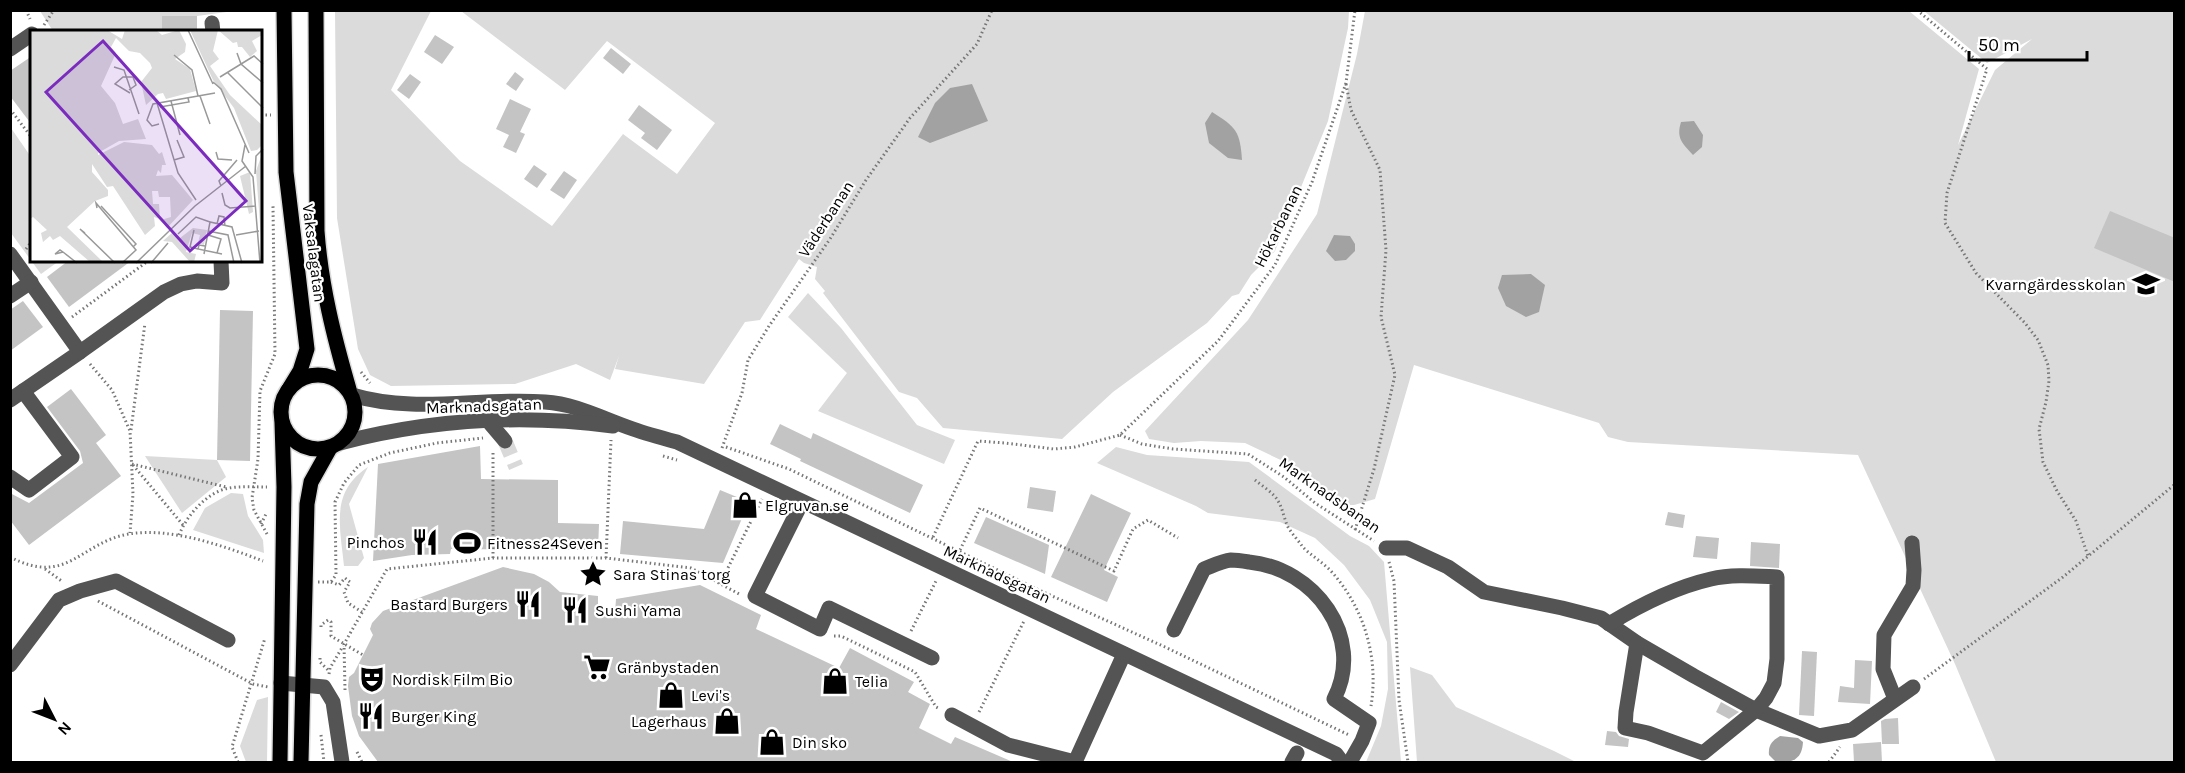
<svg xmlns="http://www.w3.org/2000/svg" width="2185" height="773" viewBox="0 0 2185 773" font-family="Karla,sans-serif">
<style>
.green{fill:#dbdbdb}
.water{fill:#a2a2a2}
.building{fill:#c4c4c4}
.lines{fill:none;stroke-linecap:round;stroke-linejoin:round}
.minor-tunnel{stroke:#d9d9d9;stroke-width:15;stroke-dasharray:15 8;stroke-linecap:butt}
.major-casing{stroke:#dbdbdb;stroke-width:18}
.path{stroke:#767676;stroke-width:3;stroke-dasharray:1.5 3;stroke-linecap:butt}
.minor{stroke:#545454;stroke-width:15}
.major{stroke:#000;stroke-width:15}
.labels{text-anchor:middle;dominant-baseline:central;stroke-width:4.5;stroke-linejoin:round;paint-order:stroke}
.street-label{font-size:16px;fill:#000;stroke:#fff}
.poi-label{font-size:16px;fill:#000;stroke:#fff;text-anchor:start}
.inset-road{fill:none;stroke:#999;stroke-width:1.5}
.view{fill:#7b2cbf;fill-opacity:0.15;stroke:#7b2cbf;stroke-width:3}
.inset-edge{fill:none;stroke:#000;stroke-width:3}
</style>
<rect width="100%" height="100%" fill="#fff"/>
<g class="green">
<polygon points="40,11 234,11 197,16 162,16 162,32 53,31"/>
<polygon points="335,11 431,11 391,90 460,161 552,226 623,134 677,174 715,123 607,41 565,90 461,11 1349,11 1348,28 1328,121 1275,251 1251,275 1239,294 1232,296 1207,323 1113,392 1062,439 943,428 917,398 899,392 823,293 825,291 815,279 817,267 804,263 799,259 760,320 745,322 704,384 615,369 619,356 610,380 576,364 515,384 391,386 370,375 358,349 337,218"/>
<polygon points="1365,11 1909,11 1979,69 1958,145 1995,70 2032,39 1987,63 1924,11 2174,11 2174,762 1996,762 1955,664 1858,455 1628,442 1608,437 1599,423 1414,365 1375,499 1354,505 1334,505 1285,462 1245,443 1201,441 1174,443 1149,439 1145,431 1248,320 1317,214 1357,54"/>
<polygon points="11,128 31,157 32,261 59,261 41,274 11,233"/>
<polygon points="808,293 841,328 917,425 955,440 944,464 818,411 847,373 788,317"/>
<polygon points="1116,447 1147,455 1249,462 1350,536 1369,546 1384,562 1401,762 1366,762 1381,726 1388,689 1387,642 1370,600 1344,565 1315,538 1280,522 1208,513 1196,506 1097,463"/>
<polygon points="145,456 217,460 226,477 182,513"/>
<path d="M368 467 349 504 364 558 358 566H344C340 526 330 492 368 467Z"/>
<polygon points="231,493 243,494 248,516 263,540 264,553 193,530 205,508"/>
<polygon points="1410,667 1432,675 1456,707 1554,751 1576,762 1417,762"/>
<polygon points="268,697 267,762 246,762 240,746 257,700"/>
</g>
<g class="water">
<polygon points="972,84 988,121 930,143 918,137 935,103 950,88"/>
<path d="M1212 112C1236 127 1240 131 1242 160L1228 158 1209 143 1205 123Z"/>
<path d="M1694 121 1703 135 1702 147 1693 155C1682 143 1676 138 1681 122Z"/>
<polygon points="1334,235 1350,236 1355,244 1355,251 1346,260 1335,261 1326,251"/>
<polygon points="1531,274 1545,285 1539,312 1526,317 1506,306 1498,288 1502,275"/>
<path d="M1780 736 1798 738 1803 742C1802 760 1792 763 1776 762L1769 755C1768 745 1772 741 1780 736Z"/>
</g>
<g class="building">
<rect x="162" y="16" width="35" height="16"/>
<polygon points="435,35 454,47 442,64 424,52"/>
<polygon points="611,48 631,64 623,74 603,58"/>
<polygon points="32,56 32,125 10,96 10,71"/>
<polygon points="515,72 524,79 516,91 506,84"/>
<polygon points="410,74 421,82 409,99 397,90"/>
<polygon points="510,99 531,109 520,132 525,134 516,153 503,147 509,135 496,129"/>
<polygon points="639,105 672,130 657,150 641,138 645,133 628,120"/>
<polygon points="534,165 547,174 537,188 524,179"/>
<polygon points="564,171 577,180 564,199 550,190"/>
<polygon points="2110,211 2175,238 2175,282 2094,248"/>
<polygon points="68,261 131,261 69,307 47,277"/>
<polygon points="23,301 43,327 10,351 10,310"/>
<polygon points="220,310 253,311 250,461 217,460"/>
<polygon points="71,389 106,435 96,443 121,476 29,545 10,520 10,493 29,503 83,463 80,451 47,407"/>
<polygon points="780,424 811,439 813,433 923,485 910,513 800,461 801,459 770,444"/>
<polygon points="480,446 481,479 558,480 558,523 599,524 598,550 451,549 450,554 412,555 373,561 378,464"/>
<polygon points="1030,487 1056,491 1053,512 1027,508"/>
<polygon points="720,490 749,502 723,563 620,554 623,521 704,529"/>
<polygon points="1091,494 1131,513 1104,570 1118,577 1107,602 1051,577"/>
<polygon points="1668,512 1685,515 1683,528 1665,525"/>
<polygon points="986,517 1049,545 1045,574 974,543"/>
<polygon points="1696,536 1719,538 1717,559 1693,557"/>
<polygon points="1751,542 1780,544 1779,568 1750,566"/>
<polygon points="503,567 534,574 549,582 560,592 598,596 598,612 615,613 616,599 700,585 761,615 756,629 839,668 850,648 914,682 908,692 930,704 919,728 951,744 955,737 1013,762 378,762 359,736 352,716 348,686 349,677 354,673 373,635 370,629 372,623 383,611"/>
<polygon points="1802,651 1817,652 1814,716 1799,715"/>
<polygon points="1855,660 1872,661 1870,704 1838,702 1840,686 1854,688"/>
<polygon points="1721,702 1739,712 1729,719 1716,712"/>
<polygon points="1898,718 1899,744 1882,744 1881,721 1885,719"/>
<polygon points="1607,731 1616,732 1619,736 1629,739 1628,747 1605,745"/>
<polygon points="1881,742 1882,762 1854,762 1853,744"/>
</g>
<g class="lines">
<polyline class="minor-tunnel" points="505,441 516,467"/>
<defs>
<g id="major">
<polyline points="284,10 286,172 307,349 300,371 289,389"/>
<path d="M316 10 317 231C321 286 334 337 349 389"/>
<circle cx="318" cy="412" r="37"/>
<polyline points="280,762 284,487 282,423"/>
<polyline points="301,762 307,504 311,482 330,448"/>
</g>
</defs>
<use href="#major" class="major-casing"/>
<g class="path">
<polyline points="26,10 30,19"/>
<polyline points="1917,10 1987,69 1947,193 1945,223 1976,273 2025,323 2038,340 2048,365 2049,381 2046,402 2039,429 2043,462 2057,491 2076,521 2088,556"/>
<polyline points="44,25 54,10"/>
<polyline points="1346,84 1351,110 1380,170 1386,250 1381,317 1395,375 1374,469 1355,530"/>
<polyline points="10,109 32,138"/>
<polyline points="261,115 271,115"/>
<polyline points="26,249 32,241"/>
<polyline points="72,317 148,261"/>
<polyline points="90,364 112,390 130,431 133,494 130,533"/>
<polyline points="361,372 370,383"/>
<polyline points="131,430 145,323"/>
<polyline points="1120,435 1142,444 1173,449 1248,454 1284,477 1315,503 1374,541"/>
<polyline points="726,447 789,469 1039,590 1165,647 1349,735"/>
<polyline points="722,448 742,393 748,360 769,326 830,239 866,180 910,118 977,44 992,10"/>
<polyline points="663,456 677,460"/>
<polyline points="132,464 226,487"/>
<polyline points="133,465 183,525"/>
<path d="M1255 480C1262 486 1274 493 1278 501 1283 509 1284 519 1288 527 1292 534 1298 540 1302 546 1310 555 1321 561 1330 570 1364 607 1379 657 1371 706"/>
<polyline points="261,524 266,514"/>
<polyline points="267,534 254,510 252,498 258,459 260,391 275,354 273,206"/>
<path d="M179 535C187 515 207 492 229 488 241 486 255 487 267 487"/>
<polyline points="933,537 978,441 1005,443 1054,449 1075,447 1120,435 1218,341 1275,265 1312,182 1346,83 1355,10"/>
<polyline points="960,550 980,508 1114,571 1133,529 1148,520 1178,538"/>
<path d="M10 557C68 587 80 542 129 534 171 527 224 546 263 561"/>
<polyline points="493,558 493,452"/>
<polyline points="606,558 611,440"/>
<polyline points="1389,562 1394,581 1399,700 1408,762"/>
<polyline points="45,569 63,582"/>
<polyline points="318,582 331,582 336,575 335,502 344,483 359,465 390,453 437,443 483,438"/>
<polyline points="331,582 339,585 345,578 350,582 344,592 348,603 362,612"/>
<polyline points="720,584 762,499"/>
<polyline points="98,601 253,684 268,687"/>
<polyline points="321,627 321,625 328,620 331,622 331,636 363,655"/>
<polyline points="911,631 936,581"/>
<polyline points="834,636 841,636 915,672 936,707 940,709"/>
<polyline points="320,658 320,662 329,671"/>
<polyline points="329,674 330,668 343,646"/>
<polyline points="1924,679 2063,577 2174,485"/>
<polyline points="345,690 344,644 387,569 493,558 606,558 691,568 741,595"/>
<polyline points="979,712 1024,621"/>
<polyline points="321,735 324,762"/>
<polyline points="357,752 362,762"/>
<polyline points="238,762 232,747 265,638"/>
<polyline points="1829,762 1840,747"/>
</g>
<g class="minor">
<polyline points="212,23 213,32"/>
<polyline points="10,49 32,34"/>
<polyline points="10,254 80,352 10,400"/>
<polyline points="10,296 31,282"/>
<polyline points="80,352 164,292 181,284 197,281 222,283 221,261"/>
<path d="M352 395C415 414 480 397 545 402 577 404 603 419 633 429 647 434 662 438 677 442L1336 754 1342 762"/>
<polyline points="488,421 505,441"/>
<path d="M340 443C428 420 522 414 613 426"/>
<polyline points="10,477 29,490 72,457 23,391"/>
<polyline points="802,502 755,596 820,629 829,608 932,658"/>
<polyline points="1386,548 1407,548 1448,567 1484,592 1562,608 1601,618 1637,643 1694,676 1756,710 1819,736 1852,730 1913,687"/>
<path d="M1609 624C1640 605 1676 587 1711 579 1732 574 1755 576 1777 577V659L1774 683 1766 698 1756 710 1703 753 1648 733 1625 728 1626 712 1637 643"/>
<path d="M1174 630 1204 569C1212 566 1222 561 1231 560 1236 560 1243 561 1249 562 1314 568 1366 637 1334 699L1369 723 1362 741 1350 762"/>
<polyline points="10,665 59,600 80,591 116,581 228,640"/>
<polyline points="281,683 324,687 333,702 342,762"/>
<polyline points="1895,699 1883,669 1884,635 1913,586 1914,570 1912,543"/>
<polyline points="952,715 1008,745 1075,762 1124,654"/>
<polyline points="1292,762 1297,753"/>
</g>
<use href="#major" class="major"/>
</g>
<defs>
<symbol id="school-bare" viewBox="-9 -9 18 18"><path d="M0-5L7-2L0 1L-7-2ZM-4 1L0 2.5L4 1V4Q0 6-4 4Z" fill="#000" stroke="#fff" stroke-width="2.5" paint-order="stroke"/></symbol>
<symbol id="shop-bare" viewBox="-9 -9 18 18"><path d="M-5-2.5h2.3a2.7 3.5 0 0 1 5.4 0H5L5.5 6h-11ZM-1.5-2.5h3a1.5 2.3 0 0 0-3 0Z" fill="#000" stroke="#fff" stroke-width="2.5" paint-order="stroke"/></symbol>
<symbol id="restaurant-bare" viewBox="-9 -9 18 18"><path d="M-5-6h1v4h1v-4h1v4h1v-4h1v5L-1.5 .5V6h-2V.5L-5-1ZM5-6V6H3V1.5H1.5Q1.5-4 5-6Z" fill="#000" stroke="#fff" stroke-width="2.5" paint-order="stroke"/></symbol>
<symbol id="stadium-bare" viewBox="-9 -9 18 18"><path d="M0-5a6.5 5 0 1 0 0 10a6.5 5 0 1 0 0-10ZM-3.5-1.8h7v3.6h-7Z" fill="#000" stroke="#fff" stroke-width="2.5" paint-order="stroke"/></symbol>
<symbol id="sight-bare" viewBox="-9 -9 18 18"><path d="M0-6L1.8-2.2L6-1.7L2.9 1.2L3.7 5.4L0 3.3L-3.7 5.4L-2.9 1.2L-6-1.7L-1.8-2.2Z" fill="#000" stroke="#fff" stroke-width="2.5" paint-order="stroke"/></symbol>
<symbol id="supermarket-bare" viewBox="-9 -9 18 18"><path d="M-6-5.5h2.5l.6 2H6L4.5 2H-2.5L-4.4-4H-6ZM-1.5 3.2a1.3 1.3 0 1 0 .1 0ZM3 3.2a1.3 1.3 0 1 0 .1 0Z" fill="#000" stroke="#fff" stroke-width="2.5" paint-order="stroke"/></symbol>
<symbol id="theatre-bare" viewBox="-9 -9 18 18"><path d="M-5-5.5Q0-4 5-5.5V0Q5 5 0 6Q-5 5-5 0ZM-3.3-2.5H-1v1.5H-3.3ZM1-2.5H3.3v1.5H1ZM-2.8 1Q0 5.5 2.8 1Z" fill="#000" stroke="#fff" stroke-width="2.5" paint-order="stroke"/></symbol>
</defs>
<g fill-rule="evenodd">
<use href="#school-bare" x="2127" y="265" width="38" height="38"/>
<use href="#shop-bare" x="726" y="486" width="38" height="38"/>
<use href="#restaurant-bare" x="406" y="523" width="38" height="38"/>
<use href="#stadium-bare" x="448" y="524" width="38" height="38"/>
<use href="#sight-bare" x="574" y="555" width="38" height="38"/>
<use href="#restaurant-bare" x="509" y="585" width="38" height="38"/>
<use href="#restaurant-bare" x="556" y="591" width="38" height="38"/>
<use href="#supermarket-bare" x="578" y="648" width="38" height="38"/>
<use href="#theatre-bare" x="353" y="660" width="38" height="38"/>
<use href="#shop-bare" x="816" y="662" width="38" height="38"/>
<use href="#shop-bare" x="652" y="676" width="38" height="38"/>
<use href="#restaurant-bare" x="352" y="697" width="38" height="38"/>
<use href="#shop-bare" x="708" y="702" width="38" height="38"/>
<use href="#shop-bare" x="753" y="723" width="38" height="38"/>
</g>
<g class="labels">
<g class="street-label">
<text transform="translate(826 219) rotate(-57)">Väderbanan</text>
<text transform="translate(1278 226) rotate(-64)">Hökarbanan</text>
<text transform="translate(314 253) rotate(83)">Vaksalagatan</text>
<text transform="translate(484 406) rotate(-2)">Marknadsgatan</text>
<text transform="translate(1330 495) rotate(35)">Marknadsbanan</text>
<text transform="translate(997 574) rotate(25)">Marknadsgatan</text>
</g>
<g class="poi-label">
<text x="2126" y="284" text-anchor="end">Kvarngärdesskolan</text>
<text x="765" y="505">Elgruvan.se</text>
<text x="405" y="542" text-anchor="end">Pinchos</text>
<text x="487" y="543">Fitness24Seven</text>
<text x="613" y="574">Sara Stinas torg</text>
<text x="508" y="604" text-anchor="end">Bastard Burgers</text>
<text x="595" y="610">Sushi Yama</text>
<text x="617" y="667">Gränbystaden</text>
<text x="392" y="679">Nordisk Film Bio</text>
<text x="855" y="681">Telia</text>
<text x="691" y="695">Levi's</text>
<text x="391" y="716">Burger King</text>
<text x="707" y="721" text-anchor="end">Lagerhaus</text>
<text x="792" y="742">Din sko</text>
</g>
</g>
<g transform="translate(30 30)">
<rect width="232" height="232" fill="#fff"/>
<path d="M0 0H77L92 9 95 0H126L132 5 149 0 156 14 155 22 145 29 160 39 166 61 136 69 133 63 128 64 116 75 111 52 122 38 120 33 110 23 99 21 86 8 81 17 86 23 71 56 85 73 93 94 108 89 116 109 89 111 68 123V125L94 112 122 115 129 124 132 122 136 135H132L131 143 128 140 126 146 142 145 163 170 137 198 131 190 141 187 140 167H129L128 161H122L123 174H129L130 189 124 187 125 196 115 205 83 156 77 157 62 134V142L78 160V166L65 171 37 197 73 232H60L30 206 23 210 20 206 13 212 11 203 17 200 3 187 0 189ZM160 0H232V5L222 11 227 21 220 27 212 17H208L207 12 203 13 188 0 183 21 189 29 180 36 200 65 232 95V115L227 120 221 121 204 78 183 50ZM232 124V220L226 141ZM220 142 223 182 219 184 210 146ZM163 198 177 200 174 215 168 213 170 205 162 203 156 222 166 224 164 232H160L142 212 133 211 143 202 150 208Z" fill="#dbdbdb"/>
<path class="inset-road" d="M158 0 183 54M207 23 211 34 233 53M144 25 162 40 168 66M84 37 94 40 109 84M197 42 233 78M190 47 224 26 233 34M183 52 191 59 219 123M99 60 106 55 103 47H93L85 54 100 63M170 66 180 94M141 71 150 105M127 73 148 143 166 170M130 77 159 72 158 68M129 94 122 96 117 90 123 74 185 63M215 115 212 131 223 147 230 233M186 122 188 129 202 130M144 130 154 127 147 110M225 144 226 126 233 119M191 156 189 151 207 130M192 163 195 175 200 178 226 176M71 176 106 214 103 217M67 178 66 173 106 220 92 233M187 194 189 186 194 187 195 196M164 200 160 217 168 219M178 201 198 205 204 233M55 203 50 199 85 233M148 204 166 187 180 192M178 205 191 209 187 223M206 205 229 201M175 216 169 215 168 219 192 224M33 222 25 224 30 220 33 222 47 233M174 224 180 192 202 197 212 233M106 233 165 176 216 136M121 233 138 213"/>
<path class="view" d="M73 11 216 171 160 221 16 62Z"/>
<rect width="232" height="232" class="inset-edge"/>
</g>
<rect width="2185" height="773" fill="none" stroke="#000000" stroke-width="24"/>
<g transform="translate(54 719) rotate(132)" stroke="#ffffff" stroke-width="4.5" paint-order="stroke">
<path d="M0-4.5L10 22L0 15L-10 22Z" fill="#000000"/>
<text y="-9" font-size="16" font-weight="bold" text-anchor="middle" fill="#000000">N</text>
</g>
<path d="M1969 51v9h118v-9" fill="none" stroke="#000000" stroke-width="3"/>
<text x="1978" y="51" font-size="18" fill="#000000" stroke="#ffffff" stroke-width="4.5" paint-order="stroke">50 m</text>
</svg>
